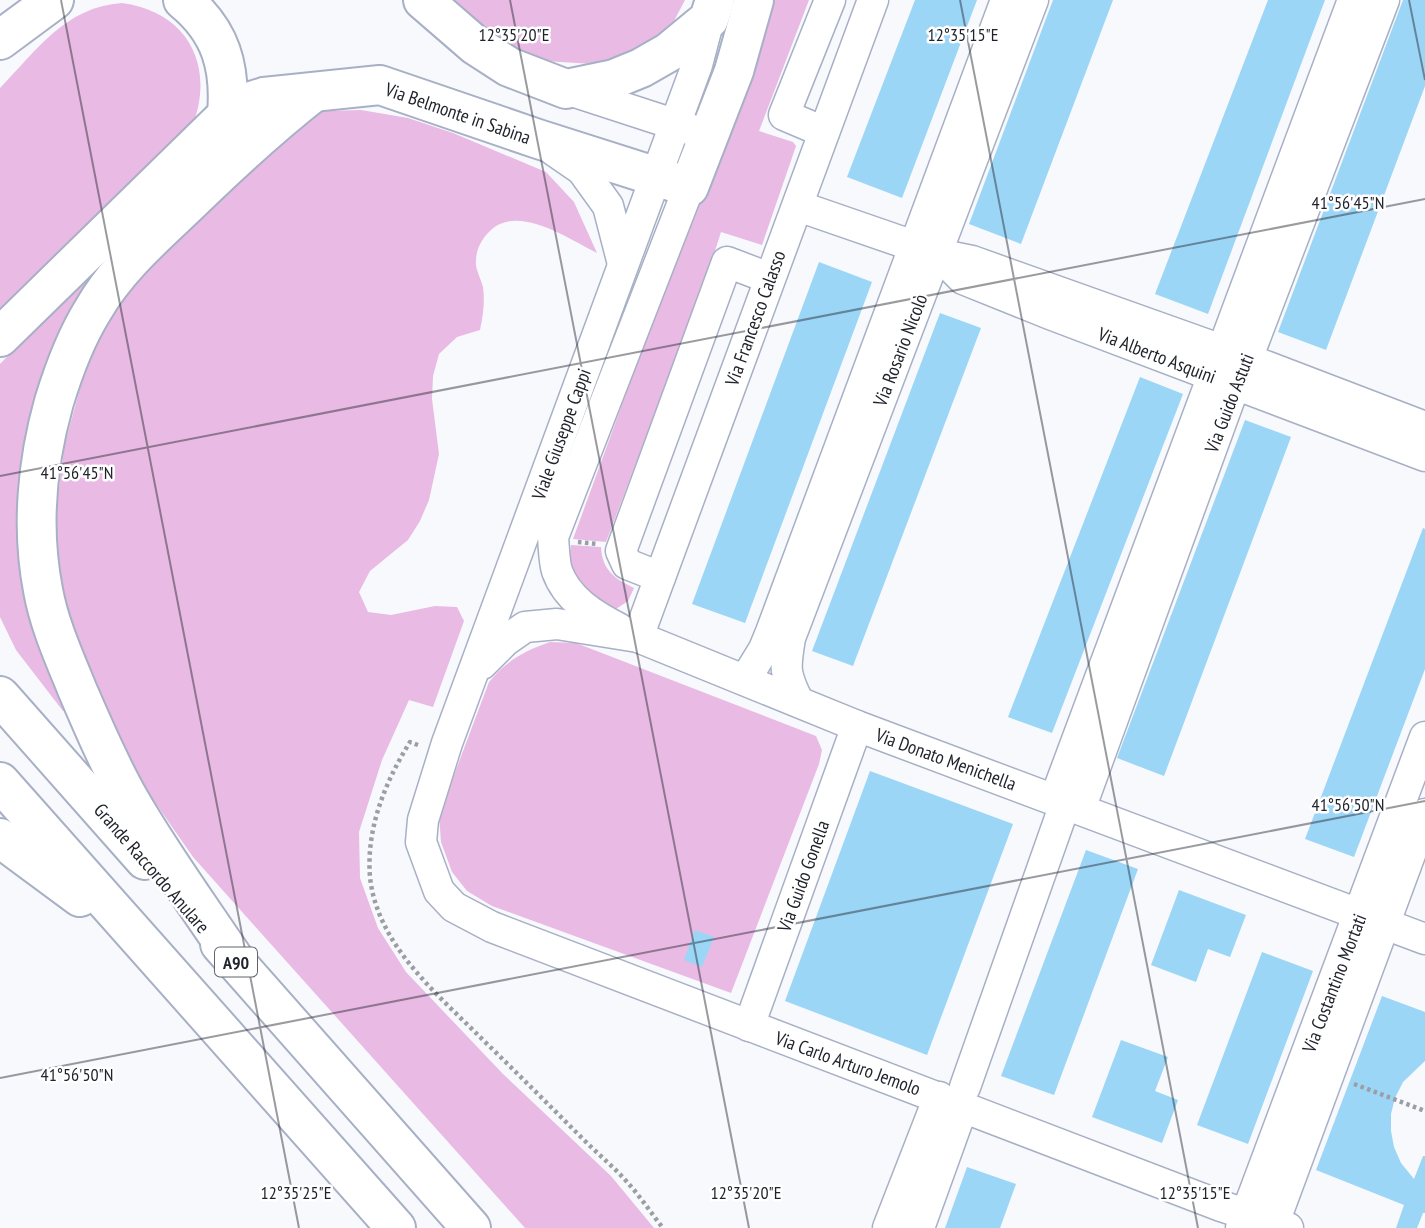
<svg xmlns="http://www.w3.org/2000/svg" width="1425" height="1228" viewBox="0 0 1425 1228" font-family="'PT Sans Narrow',sans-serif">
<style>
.green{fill:#e9bae4}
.building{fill:#9cd6f6}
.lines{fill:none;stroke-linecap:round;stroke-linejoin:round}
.street-casing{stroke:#a7b0c4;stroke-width:33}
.secondary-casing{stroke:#a7b0c4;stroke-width:42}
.highway-casing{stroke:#a7b0c4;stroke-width:42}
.path{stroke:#9b9ea4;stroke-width:4.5;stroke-dasharray:3.5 3.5;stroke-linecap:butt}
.street{stroke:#fff;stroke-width:30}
.secondary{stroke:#fff;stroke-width:38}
.highway{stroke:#fff;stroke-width:38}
.ticks{fill:none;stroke:#1f222a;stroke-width:2;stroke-opacity:0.45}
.labels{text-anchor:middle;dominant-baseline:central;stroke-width:5;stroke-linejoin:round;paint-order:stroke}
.shield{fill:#fff;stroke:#62646a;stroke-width:2}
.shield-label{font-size:18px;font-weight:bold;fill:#1f222a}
.street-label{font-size:19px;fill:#1f222a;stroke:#fff}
.ticks-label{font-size:18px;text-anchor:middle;fill:#1f222a;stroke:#fff;stroke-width:5;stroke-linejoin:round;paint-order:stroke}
</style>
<rect width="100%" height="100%" fill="#f7f9fd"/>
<g class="green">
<polygon points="452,0 685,0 674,21 649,42 622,57 593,64 544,61 516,52 492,37"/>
<polygon points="766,0 809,0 759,131 793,142 796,146 762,245 721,232 707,276 606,542 573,539 757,35"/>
<path d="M122 3C188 12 216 66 192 127L0 319V88C37 50 65 7 122 3Z"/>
<path d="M361 110 408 118 453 133 546 172 574 202 597 253C567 238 516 203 489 232 481 240 476 250 476 261 475 269 481 279 483 287 485 302 483 316 480 330L457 337 439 354 433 376 432 399 439 454 429 500 420 521 408 540 370 571 359 592 368 612 391 615 435 606 457 607 464 621 433 707 409 700 382 760 359 832 360 878 378 928 406 972 503 1074 611 1176 654 1228H525L193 857 129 765 95 698 62 593 54 524 65 443 86 367 106 318 130 284 308 116 323 111Z"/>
<polygon points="85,277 91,279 43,395 71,709 63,711 16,650 0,617 0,364"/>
<path d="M571 545 601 547C602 570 615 579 634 588L628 601 616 609C587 601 566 574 571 545Z"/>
<path d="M550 642 576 643 816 736 822 750 819 764 731 993 492 906 467 891 452 872 441 842 439 815 489 682C506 661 524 651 550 642Z"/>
</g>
<g class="building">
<polygon points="915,0 977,0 902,198 847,177"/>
<polygon points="1053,0 1113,0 1021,244 969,224"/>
<polygon points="1268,0 1325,0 1208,314 1155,294"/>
<polygon points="1403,0 1425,0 1425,86 1326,350 1278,332"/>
<polygon points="819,262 872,282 745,623 692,604"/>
<polygon points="940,313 981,328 853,666 812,651"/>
<polygon points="1140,377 1183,394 1052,733 1008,717"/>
<polygon points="1245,420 1291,437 1164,776 1117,758"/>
<polygon points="1423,528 1425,529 1425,669 1354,857 1305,839"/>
<polygon points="870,771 1013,824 927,1055 785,1001"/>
<polygon points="1086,850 1138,869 1054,1095 1001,1076"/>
<polygon points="1179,890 1246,915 1230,957 1208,949 1196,982 1151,965"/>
<polygon points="695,930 714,937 702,967 684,960"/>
<polygon points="1262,952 1313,971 1248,1144 1197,1125"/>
<polygon points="1382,996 1425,1012 1425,1061 1403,1082 1395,1098 1391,1114 1391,1131 1394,1147 1401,1163 1414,1179 1423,1156 1425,1156 1425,1213 1423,1213 1417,1228 1396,1228 1404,1205 1316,1170"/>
<polygon points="1121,1040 1168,1057 1155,1091 1178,1100 1162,1143 1092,1117"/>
<polygon points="967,1167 1016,1184 1000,1228 945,1228"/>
</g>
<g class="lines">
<defs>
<g id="street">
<polyline points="709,19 697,65 447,743 423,820 421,842 439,891 454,907 492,927 1221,1206 1288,1228"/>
<polyline points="566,89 692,130"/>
<polyline points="824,132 784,115 830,0"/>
<polyline points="553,150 582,170 608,206 623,264"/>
<polyline points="798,206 937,254 972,261 1247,359 1425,427"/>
<polyline points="943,259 963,279 1050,314 1425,456"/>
<polyline points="660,577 627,564 621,551 727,262 769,278"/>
<path d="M618 628C593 615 567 599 557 571 554 561 554 548 553 537L689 187"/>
<polyline points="638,637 873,0"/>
<polyline points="482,664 505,641 525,627 557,624 638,637 857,726 1425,939"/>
<polyline points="745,680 764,649 771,632 1006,0"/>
<path d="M798 701C784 673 785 668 790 638L1033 0"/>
<polyline points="1055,799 1353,0"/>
<polyline points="1080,809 1235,384 1247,359 1384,0"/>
<polyline points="749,1026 857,726"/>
<polyline points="965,1087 1065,804"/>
<polyline points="888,1228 939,1097"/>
<polyline points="919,1228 963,1106"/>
<polyline points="1241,1228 1425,737"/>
<polyline points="1272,1228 1425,814"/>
</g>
<g id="secondary">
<path d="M183 0C221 31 231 67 227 115"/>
<polyline points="423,0 475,45 509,67 566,89 614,79 641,68 669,52 709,19 715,0"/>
<polyline points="0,337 227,115 242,104 264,97 380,85 538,139 689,187 734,71 754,0"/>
</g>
<g id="highway">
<polyline points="0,40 54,0"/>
<polyline points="196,176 223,137 227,115"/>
<polyline points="0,696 145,860"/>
<polyline points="0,782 396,1228"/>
<polyline points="0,838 80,897"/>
<polyline points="220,944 471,1228"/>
<path d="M236 962C200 908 161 855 129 799 109 764 93 726 77 689 64 657 49 624 43 590 31 528 37 462 54 402 64 369 75 339 93 310 116 270 151 239 184 208 226 167 268 128 314 92"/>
</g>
</defs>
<use href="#street" class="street-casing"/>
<use href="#secondary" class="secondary-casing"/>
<use href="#highway" class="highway-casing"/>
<g class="path">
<polyline points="578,542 597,544"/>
<path d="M418 745 410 742C385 782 366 829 370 877 377 944 435 992 479 1036 515 1071 550 1106 585 1141 599 1155 614 1167 627 1182 640 1196 651 1213 663 1228"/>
<polyline points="1354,1084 1425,1111"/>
</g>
<use href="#street" class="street"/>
<use href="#secondary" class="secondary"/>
<use href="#highway" class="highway"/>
</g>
<path class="ticks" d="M61 0 299 1228M510 0 749 1228M960 0 1198 1228M1409 0 1425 80M0 476 1425 199M0 1078 1425 801"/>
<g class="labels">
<rect class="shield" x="215" y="947.5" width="42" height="29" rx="5"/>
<g class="shield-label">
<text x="236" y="962">A90</text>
</g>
<g class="street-label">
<text transform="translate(458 113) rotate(19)">Via Belmonte in Sabina</text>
<text transform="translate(755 318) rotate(-70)">Via Francesco Calasso</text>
<text transform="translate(900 350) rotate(-69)">Via Rosario Nicolò</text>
<text transform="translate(1157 355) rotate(21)">Via Alberto Asquini</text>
<text transform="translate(1229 403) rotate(-69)">Via Guido Astuti</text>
<text transform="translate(561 434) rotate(-70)">Viale Giuseppe Cappi</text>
<text transform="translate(946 759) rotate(20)">Via Donato Menichella</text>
<text transform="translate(152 868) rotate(49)">Grande Raccordo Anulare</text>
<text transform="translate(803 876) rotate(-70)">Via Guido Gonella</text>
<text transform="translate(1334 983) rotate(-69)">Via Costantino Mortati</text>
<text transform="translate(848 1063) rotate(20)">Via Carlo Arturo Jemolo</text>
</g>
</g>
<g class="ticks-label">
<text x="514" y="41">12°35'20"E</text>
<text x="963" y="41">12°35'15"E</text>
<text x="1348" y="209">41°56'45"N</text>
<text x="77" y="479">41°56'45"N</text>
<text x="1348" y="811">41°56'50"N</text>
<text x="77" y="1081">41°56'50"N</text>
<text x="296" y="1199">12°35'25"E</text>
<text x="746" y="1199">12°35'20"E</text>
<text x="1195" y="1199">12°35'15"E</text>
</g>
</svg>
